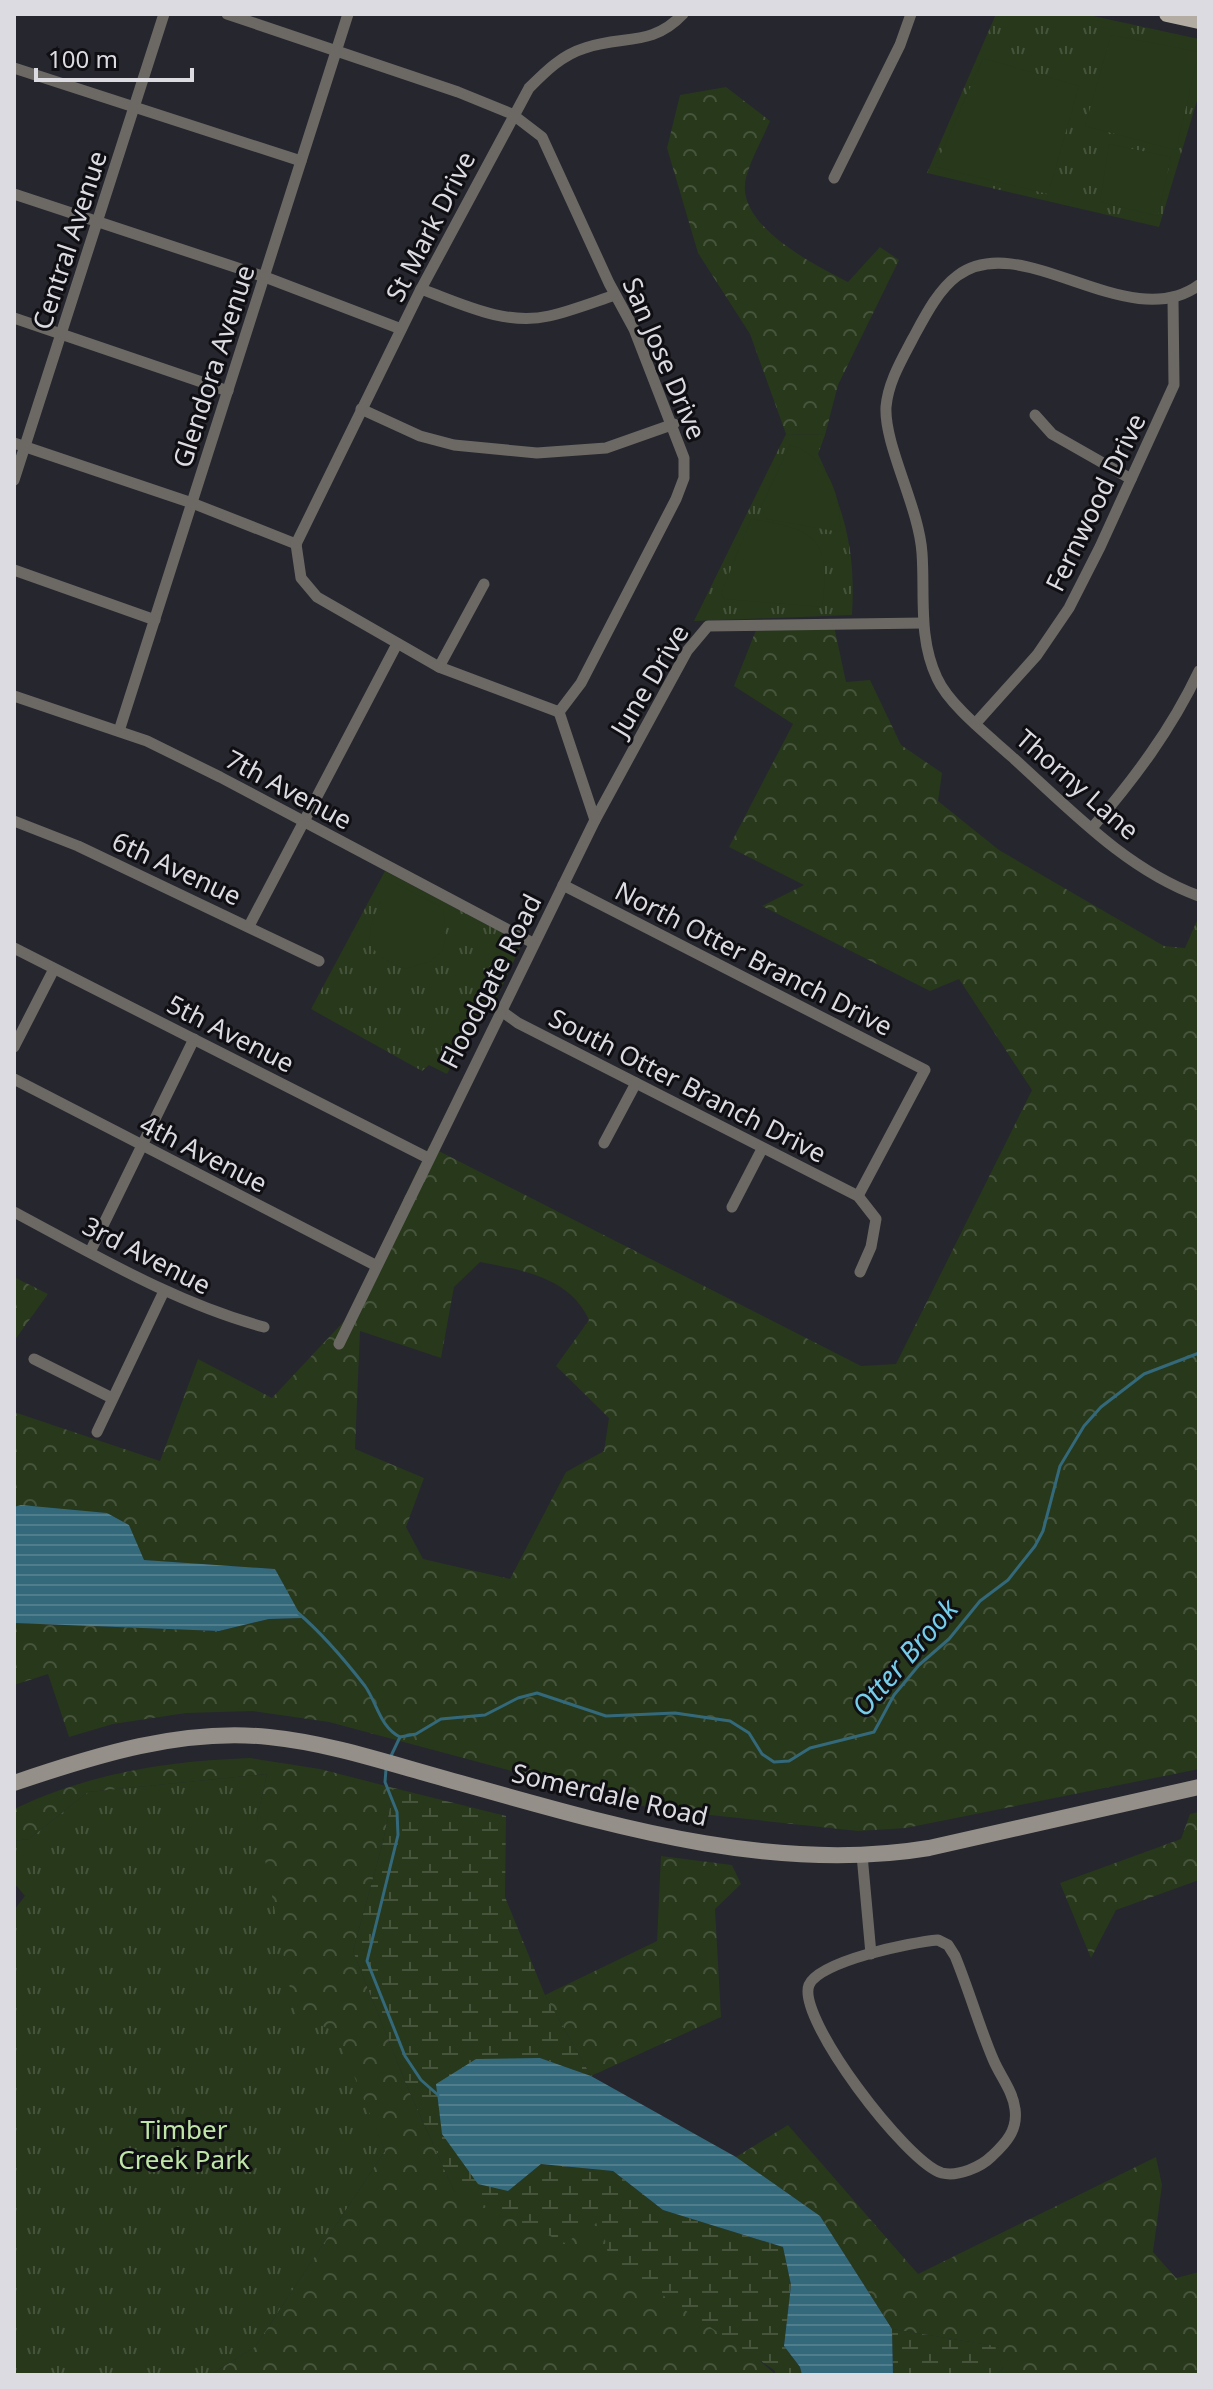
<svg xmlns="http://www.w3.org/2000/svg" width="1213" height="2389" viewBox="0 0 1213 2389" font-family="'Noto Sans',sans-serif">
<style>
.grass{fill:url(#grass-tufts)}
.forest{fill:url(#forest-crowns);fill-rule:evenodd}
.wetland{fill:url(#wetland-marsh)}
.garden{fill:#27381b}
.water{fill:url(#water-rules)}
.lines{fill:none;stroke-linecap:round;stroke-linejoin:round}
.stream{stroke:#34697b;stroke-width:3}
.minor{stroke:#6c6965;stroke-width:11}
.secondary{stroke:#948f88;stroke-width:16}
.primary{stroke:#b2aca3;stroke-width:16}
.labels{text-anchor:middle;dominant-baseline:central;stroke-width:6;stroke-linejoin:round;paint-order:stroke}
.street-label{font-size:26px;fill:#dbdbe1;stroke:#0f0f13}
.park-label{font-size:26px;fill:#c0e6a7;stroke:#0f0f13}
.water-label{font-size:28px;font-style:italic;fill:#76cdea;stroke:#0f0f13}
</style>
<defs>
<pattern id="grass-tufts" width="24" height="20" patternUnits="userSpaceOnUse" patternTransform="scale(2)"><rect width="24" height="20" fill="#27381b"/><path d="M3 7l-1-3M5 7V3M7 7l1-3M15 17l-1-3M17 17v-4M19 17l1-3" fill="none" stroke="#46543c"/></pattern>
<pattern id="forest-crowns" width="20" height="18" patternUnits="userSpaceOnUse" patternTransform="scale(2)"><rect width="20" height="18" fill="#27381b"/><path d="M2 6a3 3 0 1 1 6 0M12 15a3 3 0 1 1 6 0" fill="none" stroke="#46543c"/></pattern>
<pattern id="wetland-marsh" width="20" height="14" patternUnits="userSpaceOnUse" patternTransform="scale(2)"><rect width="20" height="14" fill="#27381b"/><path d="M1 5h8M5 5V1M11 12h8M15 12V8" fill="none" stroke="#46543c"/></pattern>
<pattern id="water-rules" width="6" height="5" patternUnits="userSpaceOnUse" patternTransform="scale(2)"><rect width="6" height="5" fill="#34697b"/><path d="M0 2.5h6" fill="none" stroke="#517e8d"/></pattern>
</defs>
<rect width="100%" height="100%" fill="#26262e"/>
<g class="grass">
<polygon points="996,14 1084,14 1199,39 1199,94 1159,227 927,173"/>
<path d="M786 434 825 435 818 454C845 512 856 551 852 615L694 621Z"/>
<polygon points="385,871 522,943 493,1006 480,1008 447,1074 429,1065 422,1071 311,1009"/>
<polygon points="267,1774 257,1819 385,2151 255,2347 210,2375 14,2375 14,1910 25,1896 14,1883 14,1841 29,1839 88,1792"/>
</g>
<g class="forest">
<path d="M726 87 770 121C762 140 751 159 746 178 734 225 815 265 848 282L880 247 899 260 838 385 825 435 786 434 750 334 698 253 667 148 680 95Z"/>
<path d="M758 625 834 626 846 682 870 680 901 745 942 773 938 801 999 850 1164 946 1185 948 1199 916V1769L906 1828 858 1831 654 1809 329 1722 253 1711 186 1713 113 1724 69 1737 48 1674 14 1685V1623L219 1631 269 1619 301 1618 275 1569 143 1560 129 1525 107 1513 14 1507V1412L160 1461 198 1359 272 1398 346 1319 429 1146 861 1366 896 1364 1032 1090 959 979 930 991 762 906 804 885 729 847 793 724 734 686ZM480 1262C521 1270 570 1277 589 1320L556 1366 609 1418 604 1451 566 1472 510 1579 423 1559 406 1527 424 1478 355 1449 360 1331 441 1358 454 1287Z"/>
<polygon points="14,1277 48,1294 14,1341"/>
<path d="M250 1758 320 1769 394 1788 383 1842 353 1951 406 2084 454 2191 601 2220 776 2375H210L255 2347 385 2151 336 2032 295 2014 257 1819 267 1774 88 1792 29 1839 14 1841V1809C90 1773 167 1761 250 1758Z"/>
<polygon points="1199,1812 1199,1880 1116,1910 1091,1958 1060,1883 1181,1839 1190,1814"/>
<polygon points="661,1856 732,1865 741,1884 715,1909 721,2017 591,2076 545,1995 657,1941"/>
<polygon points="788,2125 918,2274 1156,2157 1162,2185 1153,2252 1176,2278 1199,2272 1199,2375 994,2375 1003,2369 994,2346 892,2329 820,2216 736,2157"/>
</g>
<g class="wetland">
<polygon points="394,1788 506,1816 505,1897 545,1995 591,2076 540,2058 508,2191 541,2164 613,2171 663,2210 783,2247 791,2285 784,2346 800,2367 802,2375 776,2375 774,2370 609,2259 601,2220 565,2243 454,2191 406,2084 353,1951 383,1842"/>
<polygon points="892,2329 995,2346 1003,2369 994,2375 893,2375"/>
</g>
<g class="garden">
<polygon points="1111,35 1199,52 1176,150 1085,126"/>
<polygon points="983,58 1079,86 1048,194 935,167"/>
<polygon points="1109,144 1171,157 1158,216 1100,202"/>
<path d="M790 445C827 456 842 495 840 532L767 519 761 507Z"/>
<path d="M751 519C814 529 832 537 822 607L725 599 721 594Z"/>
<path d="M393 882 443 908 446 937 442 952 428 962 405 969C373 955 360 945 377 910 381 900 385 888 393 882Z"/>
</g>
<g class="water">
<polygon points="21,1505 107,1513 129,1525 144,1560 275,1569 302,1618 269,1619 219,1631 14,1623 14,1507"/>
<polygon points="540,2058 591,2076 736,2157 820,2216 892,2329 893,2375 802,2375 800,2367 784,2346 791,2285 783,2247 663,2210 613,2171 541,2164 508,2191 478,2184 442,2134 436,2084 476,2059"/>
</g>
<g class="lines">
<g class="stream">
<path d="M297 1612C323 1634 344 1659 365 1686 377 1703 380 1727 400 1737"/>
<polyline points="400,1737 416,1734 441,1719 485,1715 518,1698 537,1693 606,1716 675,1713 730,1721 749,1733 762,1754 774,1762 789,1761 810,1748 874,1732 894,1695 919,1665 949,1639 980,1601 1008,1580 1035,1546 1043,1531 1060,1466 1084,1426 1101,1407 1144,1374 1199,1353"/>
<polyline points="390,1758 400,1737"/>
<polyline points="386,1769 385,1782 397,1812 398,1835 367,1961 405,2056 421,2080 438,2095"/>
</g>
<g class="minor">
<polyline points="227,14 458,92 512,114 542,137 609,283 634,329 684,458 684,478 676,499 581,683 559,712"/>
<polyline points="14,68 301,161"/>
<polyline points="834,178 900,45 911,14"/>
<polyline points="14,194 265,277 401,329"/>
<path d="M1199 285C1128 337 1021 227 957 276 937 291 924 318 912 340 901 361 888 383 886 407 884 445 919 507 922 553 925 595 918 638 937 678 949 705 989 736 1011 756 1069 808 1125 869 1199 896"/>
<path d="M421 289C462 304 505 326 549 316 571 311 594 302 615 295"/>
<polyline points="14,318 228,391"/>
<polyline points="361,409 420,436 454,445 537,453 606,448 674,424"/>
<polyline points="1035,415 1052,434 1131,479"/>
<polyline points="14,443 192,503 296,544"/>
<polyline points="14,480 164,14"/>
<path d="M296 544 421 289 529 88C546 71 562 55 585 48 623 35 652 47 683 14"/>
<polyline points="296,544 301,578 317,597 439,667 559,712"/>
<polyline points="14,570 155,620"/>
<polyline points="439,667 484,584"/>
<polyline points="14,696 147,741 220,777 533,943"/>
<polyline points="975,724 1037,655 1069,608 1100,547 1174,385 1173,299"/>
<polyline points="119,731 348,14"/>
<polyline points="595,820 687,651 708,626 923,623"/>
<polyline points="14,821 78,846 319,961"/>
<path d="M1092 828C1134 779 1171 730 1199 671"/>
<polyline points="563,885 925,1070 858,1196"/>
<polyline points="249,926 397,644"/>
<polyline points="14,948 428,1158"/>
<polyline points="500,1010 518,1023 858,1196 876,1219 871,1247 860,1272"/>
<polyline points="14,1047 54,969"/>
<polyline points="14,1079 375,1265"/>
<polyline points="604,1143 636,1083"/>
<polyline points="732,1207 762,1149"/>
<path d="M14 1212C95 1255 175 1303 264 1327"/>
<polyline points="90,1252 194,1039"/>
<polyline points="339,1344 595,820 559,712"/>
<polyline points="34,1359 112,1398"/>
<polyline points="97,1432 164,1291"/>
<polyline points="862,1855 871,1954"/>
<path d="M938 1940 948 1945 955 1956C969 1990 979 2026 993 2059 1000 2076 1013 2091 1015 2109 1018 2130 1006 2143 992 2156 981 2167 958 2177 942 2173 907 2163 796 2018 809 1985 819 1961 912 1942 938 1940Z"/>
</g>
<path class="secondary" d="M14 1783C96 1755 182 1728 269 1737 329 1743 388 1763 446 1779 601 1822 767 1875 929 1848L1199 1787"/>
<polyline class="primary" points="1167,14 1199,21"/>
</g>
<g class="labels">
<g class="street-label">
<text transform="translate(430 226) rotate(-63)">St Mark Drive</text>
<text transform="translate(69 240) rotate(-72)">Central Avenue</text>
<text transform="translate(665 358) rotate(67)">San Jose Drive</text>
<text transform="translate(213 366) rotate(-72)">Glendora Avenue</text>
<text transform="translate(1095 502) rotate(-64)">Fernwood Drive</text>
<text transform="translate(649 680) rotate(-59)">June Drive</text>
<text transform="translate(1078 784) rotate(41)">Thorny Lane</text>
<text transform="translate(289 789) rotate(28)">7th Avenue</text>
<text transform="translate(177 868) rotate(25)">6th Avenue</text>
<text transform="translate(754 958) rotate(27)">North Otter Branch Drive</text>
<text transform="translate(490 981) rotate(-63)">Floodgate Road</text>
<text transform="translate(231 1033) rotate(27)">5th Avenue</text>
<text transform="translate(688 1085) rotate(27)">South Otter Branch Drive</text>
<text transform="translate(204 1153) rotate(27)">4th Avenue</text>
<text transform="translate(147 1255) rotate(27)">3rd Avenue</text>
<text transform="translate(610 1794) rotate(13)">Somerdale Road</text>
</g>
<g class="park-label">
<text x="184" y="2129">Timber<tspan x="184" dy="30">Creek Park</tspan></text>
</g>
<g class="water-label">
<text transform="translate(904 1657) rotate(-49)">Otter Brook</text>
</g>
</g>
<rect width="1213" height="2389" fill="none" stroke="#dbdbe1" stroke-width="32"/>
<path d="M36 68v12h156v-12" fill="none" stroke="#dbdbe1" stroke-width="4"/>
<text x="48" y="68" font-size="24" fill="#dbdbe1" stroke="#0f0f13" stroke-width="6" paint-order="stroke">100 m</text>
</svg>
